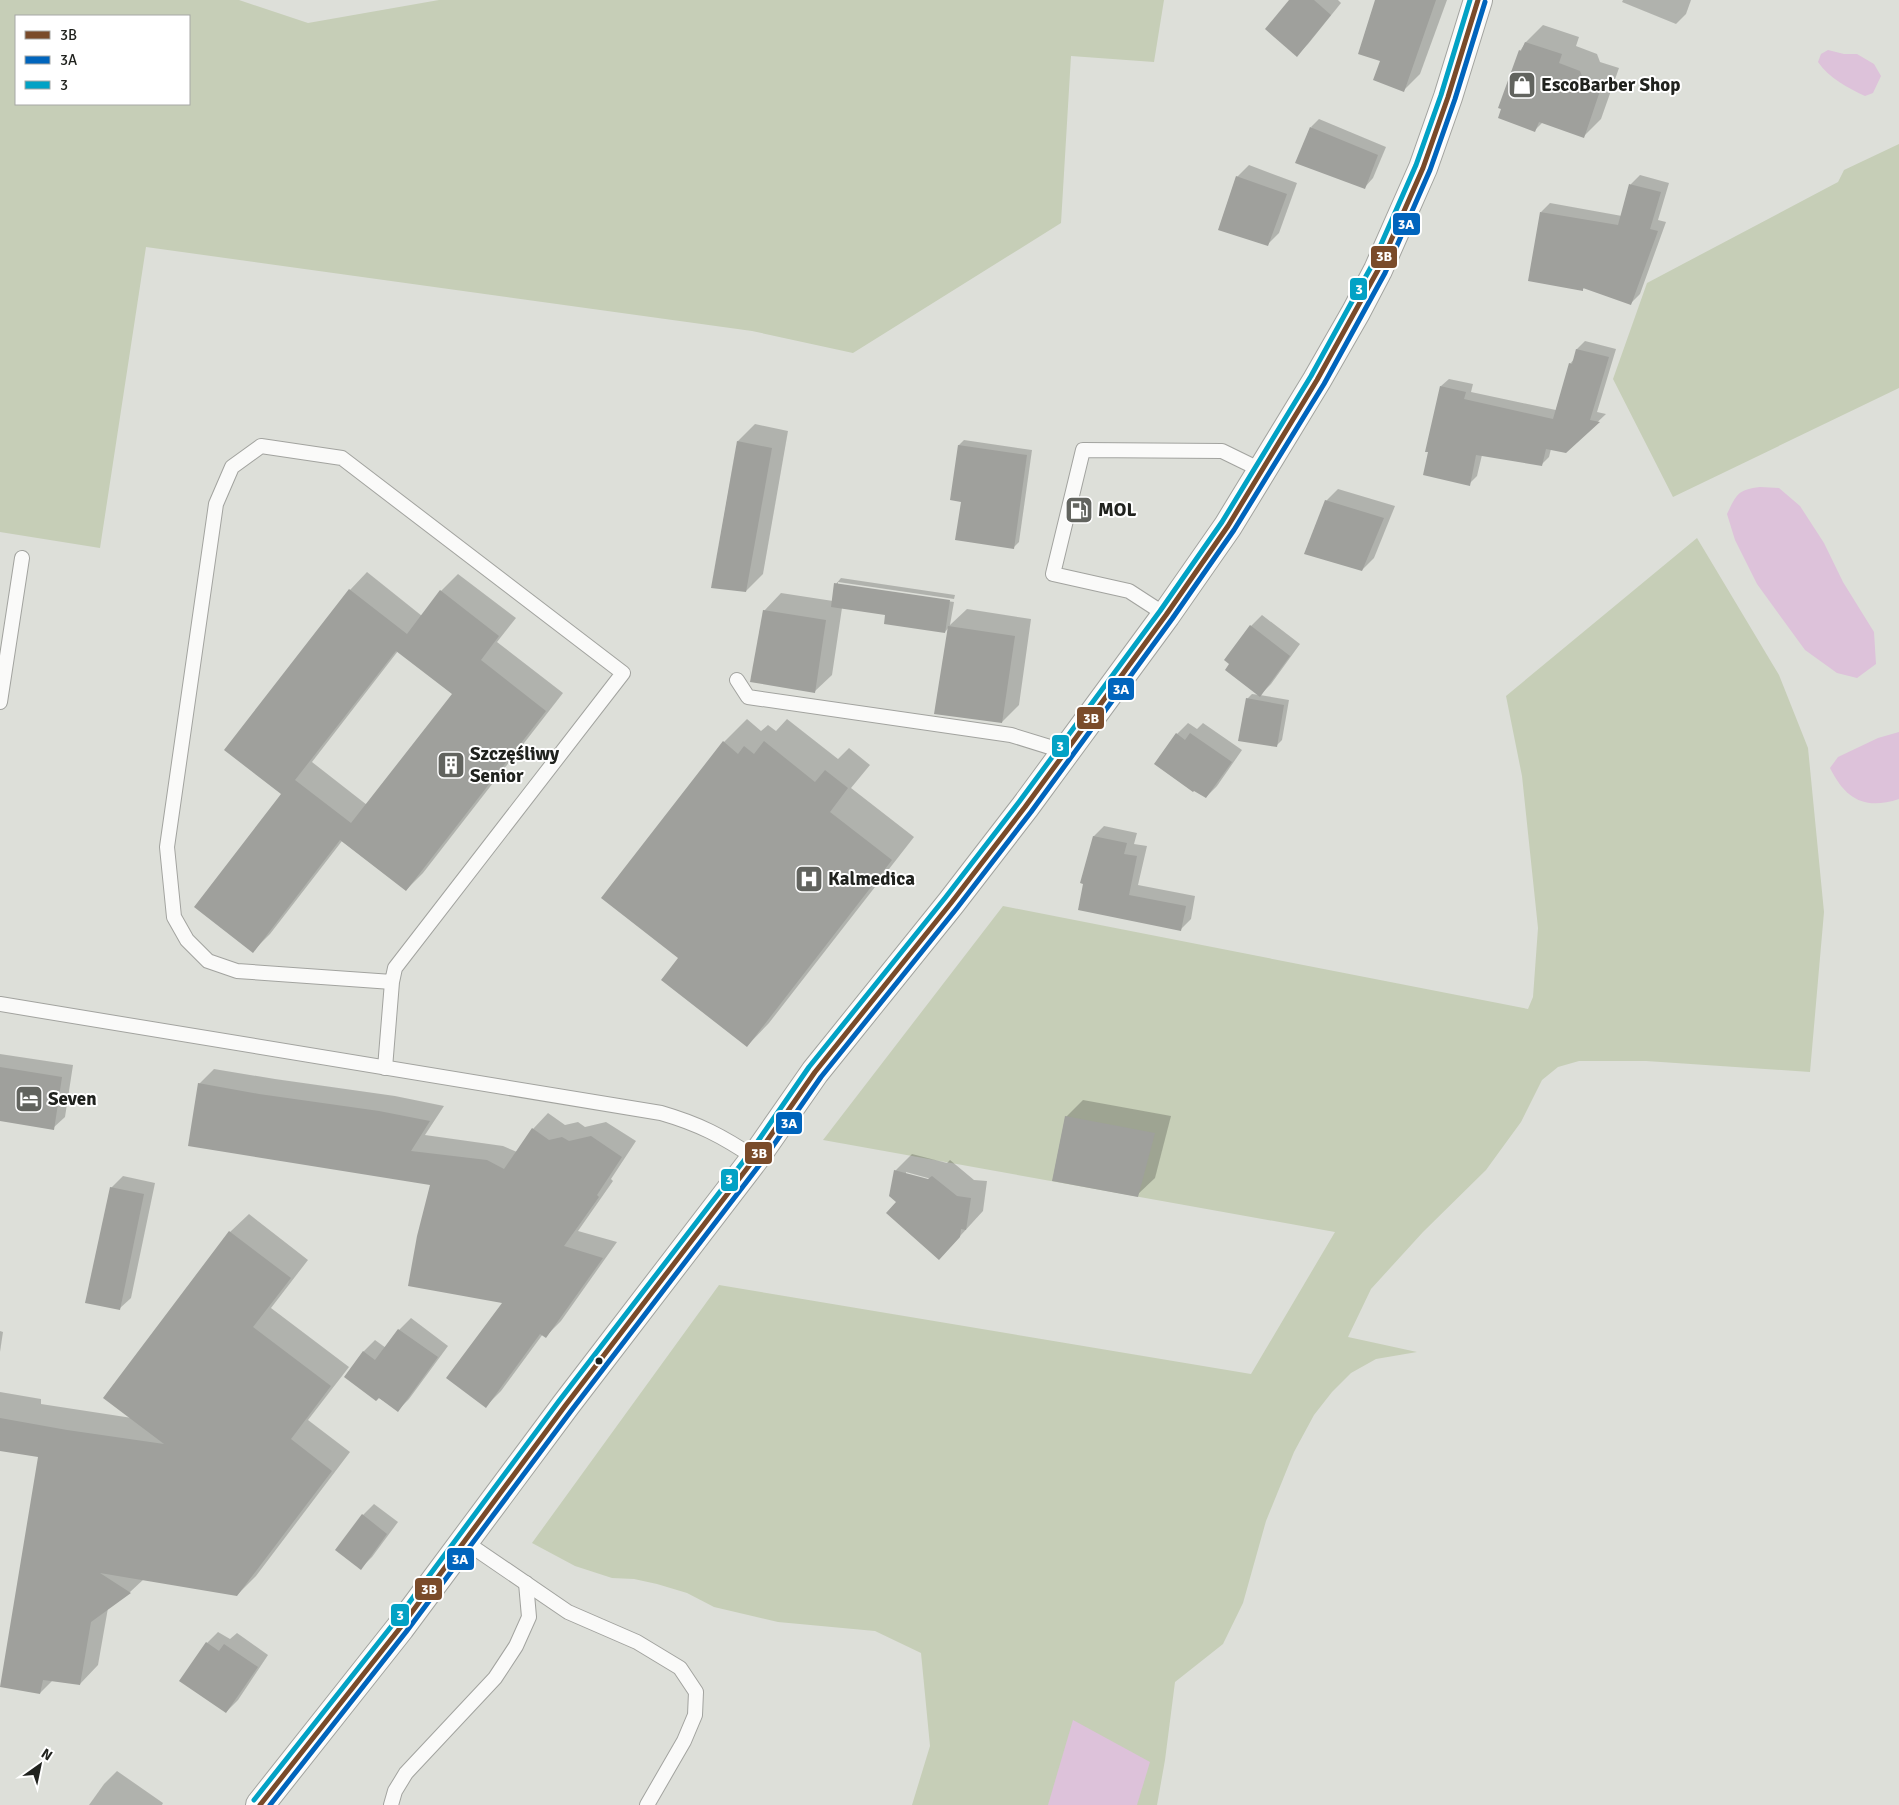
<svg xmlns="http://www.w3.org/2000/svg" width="1899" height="1805" viewBox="0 0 1899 1805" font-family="Signika,sans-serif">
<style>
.green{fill:#c6ceb7;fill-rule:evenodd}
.water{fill:#ddc2da}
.shadow{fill:#0003;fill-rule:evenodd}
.building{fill:#9fa09c;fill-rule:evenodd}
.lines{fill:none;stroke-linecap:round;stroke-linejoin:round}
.lane-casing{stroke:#a2a39f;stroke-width:16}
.secondary-casing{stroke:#a2a39f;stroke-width:30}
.lane{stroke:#fafaf9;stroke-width:14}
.secondary{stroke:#fafaf9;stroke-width:28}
.bus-1-casing{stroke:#fff;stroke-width:9}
.bus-2-casing{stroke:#fff;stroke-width:9}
.bus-3-casing{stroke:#fff;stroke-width:9}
.bus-1{stroke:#7a4b2a;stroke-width:5}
.bus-2{stroke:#0065bd;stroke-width:5}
.bus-3{stroke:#02a2c5;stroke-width:5}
.bus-dot{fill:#20221e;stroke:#fff;stroke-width:2}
.labels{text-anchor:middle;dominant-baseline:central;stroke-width:4;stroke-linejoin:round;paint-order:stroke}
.poi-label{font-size:19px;font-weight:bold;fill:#20221e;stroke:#fff;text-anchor:start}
.line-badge{stroke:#fff;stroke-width:2}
.badge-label{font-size:14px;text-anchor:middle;font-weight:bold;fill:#fff}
</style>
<rect width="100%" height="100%" fill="#dddfd9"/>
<g class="green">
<path d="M0 0H239L308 23 439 0H1164L1154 62 1071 56 1061 223 853 353 752 331 146 247 100 548 0 532ZM16 16H189V104H16Z"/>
<polygon points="1899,144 1899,388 1673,497 1613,379 1647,283 1838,182 1844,170"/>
<polygon points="1697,538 1779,675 1808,748 1824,912 1810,1072 1646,1061 1579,1061 1558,1067 1542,1080 1521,1122 1486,1170 1423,1232 1371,1289 1348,1337 1417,1352 1376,1359 1351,1373 1332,1392 1314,1415 1294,1452 1266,1521 1243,1603 1223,1644 1175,1682 1165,1760 1157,1805 912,1805 930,1746 921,1653 875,1631 778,1622 714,1607 687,1593 657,1584 634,1579 612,1578 575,1566 532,1543 719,1285 1251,1374 1335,1232 823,1140 1003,906 1528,1009 1533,997 1538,928 1522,776 1506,696"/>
</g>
<g class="water">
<path d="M1828 50 1844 54H1857L1874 64 1881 76 1873 93 1865 96C1848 88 1829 78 1818 62L1821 54Z"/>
<path d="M1760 487 1779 488 1800 506 1824 543 1843 582 1874 632 1876 664 1857 678 1837 673 1805 650 1757 584 1735 540 1727 514C1737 494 1737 490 1760 487Z"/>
<path d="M1899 732V799C1865 810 1846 800 1830 768L1838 757 1878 738Z"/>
<polygon points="1073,1720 1150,1762 1137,1805 1048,1805"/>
</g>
<g class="shadow">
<polygon points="1290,0 1338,0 1341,3 1308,44 1297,55"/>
<polygon points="1377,0 1447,0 1420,74 1403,91 1382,60"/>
<polygon points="1623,0 1691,0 1686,14 1676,24 1622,2"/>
<polygon points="1543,25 1579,37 1576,46 1597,54 1600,62 1619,68 1601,119 1584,136 1543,122 1535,130 1520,51 1526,42"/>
<polygon points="1319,119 1386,147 1373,178 1365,187 1311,127"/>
<polygon points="1249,165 1297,183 1279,233 1268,244 1237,177"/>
<polygon points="1640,175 1669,183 1658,220 1666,222 1640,294 1631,303 1585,287 1582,290 1541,212 1550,203 1622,216 1631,184"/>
<polygon points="1585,341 1616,349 1597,412 1606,414 1566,452 1551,449 1549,457 1541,465 1482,455 1477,476 1469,484 1441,386 1449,379 1473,384 1471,392 1556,410 1570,364 1574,359 1577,349"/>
<polygon points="755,424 788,431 763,574 746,591 738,441"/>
<polygon points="964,440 1032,450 1019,542 1014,547 962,501 959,445"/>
<polygon points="1338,489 1395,506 1374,558 1362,570 1326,501"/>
<path d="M367 572 422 616 441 591 458 574 516 618 497 642 563 693 423 873 406 890 342 841 270 934 253 951 283 794 226 749 350 590ZM398 651 453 694 367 805 312 762Z"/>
<polygon points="841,578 955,595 954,599 838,582 838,585 954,602 950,625 967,609 1031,619 1019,705 1002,722 949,627 945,632 886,614 842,608 832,675 814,692 764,611 781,593 833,601 836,584"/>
<polygon points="1262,615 1300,644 1271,684 1260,695 1289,700 1282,740 1276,746 1247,699 1252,694 1260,695 1251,626"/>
<polygon points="747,719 761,731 768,725 776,731 787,719 838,759 849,748 870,765 851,788 914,837 769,1023 747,1046 680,958 724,742"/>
<polygon points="1188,723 1197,729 1203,723 1242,750 1217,786 1206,797 1177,734"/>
<polygon points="1104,826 1137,833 1134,844 1147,846 1138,885 1195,896 1191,919 1180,930 1079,909 1094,836"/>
<polygon points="0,1054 73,1065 65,1117 53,1128 0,1120"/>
<polygon points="214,1069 275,1079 395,1096 444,1106 425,1135 503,1146 517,1152 533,1129 548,1113 565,1125 578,1122 585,1127 606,1122 636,1141 611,1179 613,1181 578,1231 617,1242 561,1321 546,1336 543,1334 501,1391 485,1407 505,1303 432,1184 199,1084"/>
<polygon points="1083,1100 1171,1116 1155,1178 1137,1195 1066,1117"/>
<path d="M912 1154 947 1163 950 1160 974 1180 987 1181 983 1211 939 1259 895 1171ZM906 1172 935 1180 934 1182 906 1175Z"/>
<polygon points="123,1176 155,1183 131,1298 119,1309 111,1188"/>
<polygon points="249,1214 308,1260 271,1308 349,1367 308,1420 350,1452 256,1576 237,1595 144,1579 130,1592 108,1608 98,1665 80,1684 53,1680 40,1693 39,1456 0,1450 0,1392 41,1399 41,1404 132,1418 230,1232"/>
<polygon points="411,1318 448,1346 409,1399 398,1410 346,1377 364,1351 375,1340 386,1348 399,1330"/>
<polygon points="0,1331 3,1332 0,1352"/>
<polygon points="374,1504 398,1522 372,1557 361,1568 363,1515"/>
<polygon points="218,1632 230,1639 237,1633 268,1655 238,1700 226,1712 207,1643"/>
<polygon points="117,1771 163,1803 162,1805 89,1805 104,1784"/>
</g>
<g class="building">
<polygon points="1289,0 1314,0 1331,15 1297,57 1265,29"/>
<polygon points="1375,0 1436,0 1404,92 1373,80 1380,61 1358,54"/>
<polygon points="1525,42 1562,54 1559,63 1580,71 1583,79 1602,85 1584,138 1539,122 1535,132 1498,118 1501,109 1498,108 1519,50 1521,51"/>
<polygon points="1310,127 1378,155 1365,189 1295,163"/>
<polygon points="1236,176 1287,194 1268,246 1218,230"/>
<polygon points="1629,184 1661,192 1650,229 1658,231 1631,305 1583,288 1583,291 1528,281 1540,212 1618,225"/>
<polygon points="1576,349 1609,357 1590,420 1600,422 1566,453 1546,449 1542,466 1476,455 1470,486 1423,475 1428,452 1425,452 1440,386 1466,392 1464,399 1553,419 1569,363 1572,364"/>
<polygon points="737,441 772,448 746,592 711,588"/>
<polygon points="958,445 1027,455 1014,549 955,540 961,502 950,500"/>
<polygon points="1325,500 1384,518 1362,571 1304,554"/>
<polygon points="834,583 950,600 945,633 884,624 885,615 831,607"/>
<path d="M349 589 407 634 440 590 499 636 481 660 546 711 406 891 340 840 253 953 194 907 281 794 224 750ZM396 651 452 694 351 823 295 780Z"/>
<polygon points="763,610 826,620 815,693 750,682"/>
<polygon points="1250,625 1290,656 1260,697 1225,670 1229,664 1224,660"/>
<polygon points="948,626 1015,636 1002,723 934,714"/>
<polygon points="1246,698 1284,705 1277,747 1238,741"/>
<polygon points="1176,733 1185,740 1190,733 1232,762 1206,798 1194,791 1193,792 1154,764"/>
<polygon points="723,741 738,754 744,746 754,754 764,741 815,782 825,770 848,788 830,812 892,860 747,1047 661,980 678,958 601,898"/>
<polygon points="1093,836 1127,843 1124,854 1137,856 1129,895 1186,906 1181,931 1078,910 1083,884 1080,883"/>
<polygon points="0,1067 62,1077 54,1130 0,1121"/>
<polygon points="198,1083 259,1094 379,1111 430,1121 411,1151 487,1160 504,1169 532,1128 549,1140 562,1137 569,1141 591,1136 622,1157 597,1195 599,1197 564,1246 603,1258 546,1338 540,1334 486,1408 446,1378 502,1303 408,1286 417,1236 430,1185 188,1146"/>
<polygon points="1065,1116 1155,1133 1138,1197 1052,1181"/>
<polygon points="894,1170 928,1179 932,1176 957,1196 971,1198 966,1230 961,1229 960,1237 939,1260 886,1213 896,1202 889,1196"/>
<polygon points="110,1187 144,1194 120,1310 85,1303"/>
<polygon points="229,1231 291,1278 253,1327 331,1386 291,1439 332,1471 237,1596 100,1573 131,1593 91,1622 80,1685 43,1680 40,1694 0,1687 38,1457 0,1451 0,1418 67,1430 164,1444 103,1398"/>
<polygon points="398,1329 438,1357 398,1412 379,1398 376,1401 344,1377 363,1351 375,1360"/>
<polygon points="362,1514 387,1534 361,1570 335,1550"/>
<polygon points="206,1642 219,1651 224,1644 258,1667 226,1713 179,1681"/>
</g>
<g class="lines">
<defs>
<g id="lane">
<polyline points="1166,615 1129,591 1053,574 1083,450 1222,451 1263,471"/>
<polyline points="737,680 748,697 1011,735 1066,752"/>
<polyline points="0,702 22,558"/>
<path d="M0 1004 661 1113C699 1124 722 1136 755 1158"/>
<polyline points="385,1068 392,982 395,968 623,673 342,458 261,446 232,467 216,504 167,847 174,917 187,940 208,961 237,971 392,982"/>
<polyline points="464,1541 568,1612 637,1642 680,1668 696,1692 695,1715 684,1741 647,1805"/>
<polyline points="391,1805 395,1791 406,1773 495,1678 516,1646 529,1617 526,1583"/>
</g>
<polyline id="secondary" points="260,1805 400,1628 565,1406 755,1158 815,1072 951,903 1025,807 1166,615 1228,526 1317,380 1356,312 1378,270 1423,168 1448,97 1478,0"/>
</defs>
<use href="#lane" class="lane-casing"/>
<use href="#secondary" class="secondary-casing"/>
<use href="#lane" class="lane"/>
<use href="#secondary" class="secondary"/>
<defs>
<polyline id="bus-1" points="260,1805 400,1628 565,1406 755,1158 815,1072 951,903 1025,807 1166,615 1228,526 1317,380 1378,270 1423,168 1448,97 1478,0"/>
<polyline id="bus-2" points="270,1805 406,1632 571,1411 761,1163 821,1077 957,908 1031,812 1172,619 1234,530 1324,384 1385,273 1430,170 1455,99 1485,2"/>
<polyline id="bus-3" points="254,1800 394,1623 559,1401 749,1154 809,1067 945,898 1019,802 1160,611 1222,522 1311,376 1371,267 1416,165 1441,95 1470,0"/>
</defs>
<use href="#bus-1" class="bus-1-casing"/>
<use href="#bus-2" class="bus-2-casing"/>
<use href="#bus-3" class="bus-3-casing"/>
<use href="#bus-1" class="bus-1"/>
<use href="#bus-2" class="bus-2"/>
<use href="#bus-3" class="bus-3"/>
</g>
<defs>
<symbol id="shop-square" viewBox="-11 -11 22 22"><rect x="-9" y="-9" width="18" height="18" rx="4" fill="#62645f" stroke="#fff"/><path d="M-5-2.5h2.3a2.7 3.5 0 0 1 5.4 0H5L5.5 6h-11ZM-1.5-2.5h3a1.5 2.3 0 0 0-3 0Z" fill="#fff"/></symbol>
<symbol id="fuel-square" viewBox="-11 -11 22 22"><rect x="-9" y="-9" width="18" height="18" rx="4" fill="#62645f" stroke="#fff"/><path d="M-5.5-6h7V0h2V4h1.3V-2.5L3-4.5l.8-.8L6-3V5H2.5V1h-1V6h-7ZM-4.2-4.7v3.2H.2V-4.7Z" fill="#fff"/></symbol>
<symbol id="building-square" viewBox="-11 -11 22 22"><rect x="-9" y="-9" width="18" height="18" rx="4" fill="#62645f" stroke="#fff"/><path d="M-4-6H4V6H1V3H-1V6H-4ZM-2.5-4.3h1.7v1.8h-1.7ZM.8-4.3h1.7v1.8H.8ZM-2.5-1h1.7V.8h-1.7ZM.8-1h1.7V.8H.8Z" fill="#fff"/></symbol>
<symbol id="hospital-square" viewBox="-11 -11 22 22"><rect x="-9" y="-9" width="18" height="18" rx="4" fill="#62645f" stroke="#fff"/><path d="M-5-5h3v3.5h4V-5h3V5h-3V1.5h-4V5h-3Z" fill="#fff"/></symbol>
<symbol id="hotel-square" viewBox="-11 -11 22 22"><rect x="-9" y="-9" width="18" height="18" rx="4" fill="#62645f" stroke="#fff"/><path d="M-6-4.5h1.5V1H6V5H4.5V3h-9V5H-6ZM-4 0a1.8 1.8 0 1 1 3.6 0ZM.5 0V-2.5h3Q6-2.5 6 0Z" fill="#fff"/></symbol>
</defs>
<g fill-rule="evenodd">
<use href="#shop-square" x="1506" y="69" width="32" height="32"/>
<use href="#fuel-square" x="1063" y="494" width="32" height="32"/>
<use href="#building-square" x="435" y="749" width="32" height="32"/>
<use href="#hospital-square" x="793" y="863" width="32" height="32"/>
<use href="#hotel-square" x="13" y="1083" width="32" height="32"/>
</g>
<circle class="bus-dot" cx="599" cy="1361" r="4.5"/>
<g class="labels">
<g class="poi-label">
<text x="1541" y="85">EscoBarber Shop</text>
<text x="1098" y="510">MOL</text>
<text x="470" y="754">Szczęśliwy<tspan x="470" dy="22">Senior</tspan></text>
<text x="828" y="879">Kalmedica</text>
<text x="48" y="1099">Seven</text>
</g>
</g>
<g class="line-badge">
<rect x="1392" y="212" width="29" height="24" rx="5" fill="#0065bd"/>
<rect x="1370" y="245" width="28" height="24" rx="5" fill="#7a4b2a"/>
<rect x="1349" y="277" width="19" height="24" rx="5" fill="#02a2c5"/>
<rect x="1107" y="677" width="28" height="24" rx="5" fill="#0065bd"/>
<rect x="1076" y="706" width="29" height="24" rx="5" fill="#7a4b2a"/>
<rect x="1051" y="734" width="19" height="24" rx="5" fill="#02a2c5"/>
<rect x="775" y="1111" width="28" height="24" rx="5" fill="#0065bd"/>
<rect x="744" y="1141" width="29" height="24" rx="5" fill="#7a4b2a"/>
<rect x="720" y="1168" width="19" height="24" rx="5" fill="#02a2c5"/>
<rect x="446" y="1547" width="29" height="24" rx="5" fill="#0065bd"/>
<rect x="414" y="1577" width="29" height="24" rx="5" fill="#7a4b2a"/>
<rect x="390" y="1603" width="20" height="24" rx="5" fill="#02a2c5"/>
</g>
<g class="badge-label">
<text x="1406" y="229">3A</text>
<text x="1384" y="261">3B</text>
<text x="1359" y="294">3</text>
<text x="1121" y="694">3A</text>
<text x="1091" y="723">3B</text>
<text x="1060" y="751">3</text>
<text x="789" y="1128">3A</text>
<text x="759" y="1158">3B</text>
<text x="729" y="1184">3</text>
<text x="460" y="1564">3A</text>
<text x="429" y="1594">3B</text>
<text x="400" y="1620">3</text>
</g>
<rect x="15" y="15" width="175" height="90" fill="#ffffff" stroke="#a6a7a5"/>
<rect x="25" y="31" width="25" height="8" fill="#7a4b2a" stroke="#a6a7a5"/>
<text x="60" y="40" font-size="15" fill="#20221e">3B</text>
<rect x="25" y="56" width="25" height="8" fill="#0065bd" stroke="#a6a7a5"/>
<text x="60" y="65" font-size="15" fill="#20221e">3A</text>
<rect x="25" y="81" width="25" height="8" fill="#02a2c5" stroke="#a6a7a5"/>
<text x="60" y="90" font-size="15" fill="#20221e">3</text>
<g transform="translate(40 1765) rotate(33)" stroke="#ffffff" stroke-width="4" paint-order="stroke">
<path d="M0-4L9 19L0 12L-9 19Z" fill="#20221e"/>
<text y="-8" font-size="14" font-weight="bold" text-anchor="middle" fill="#20221e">N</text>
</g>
</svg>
